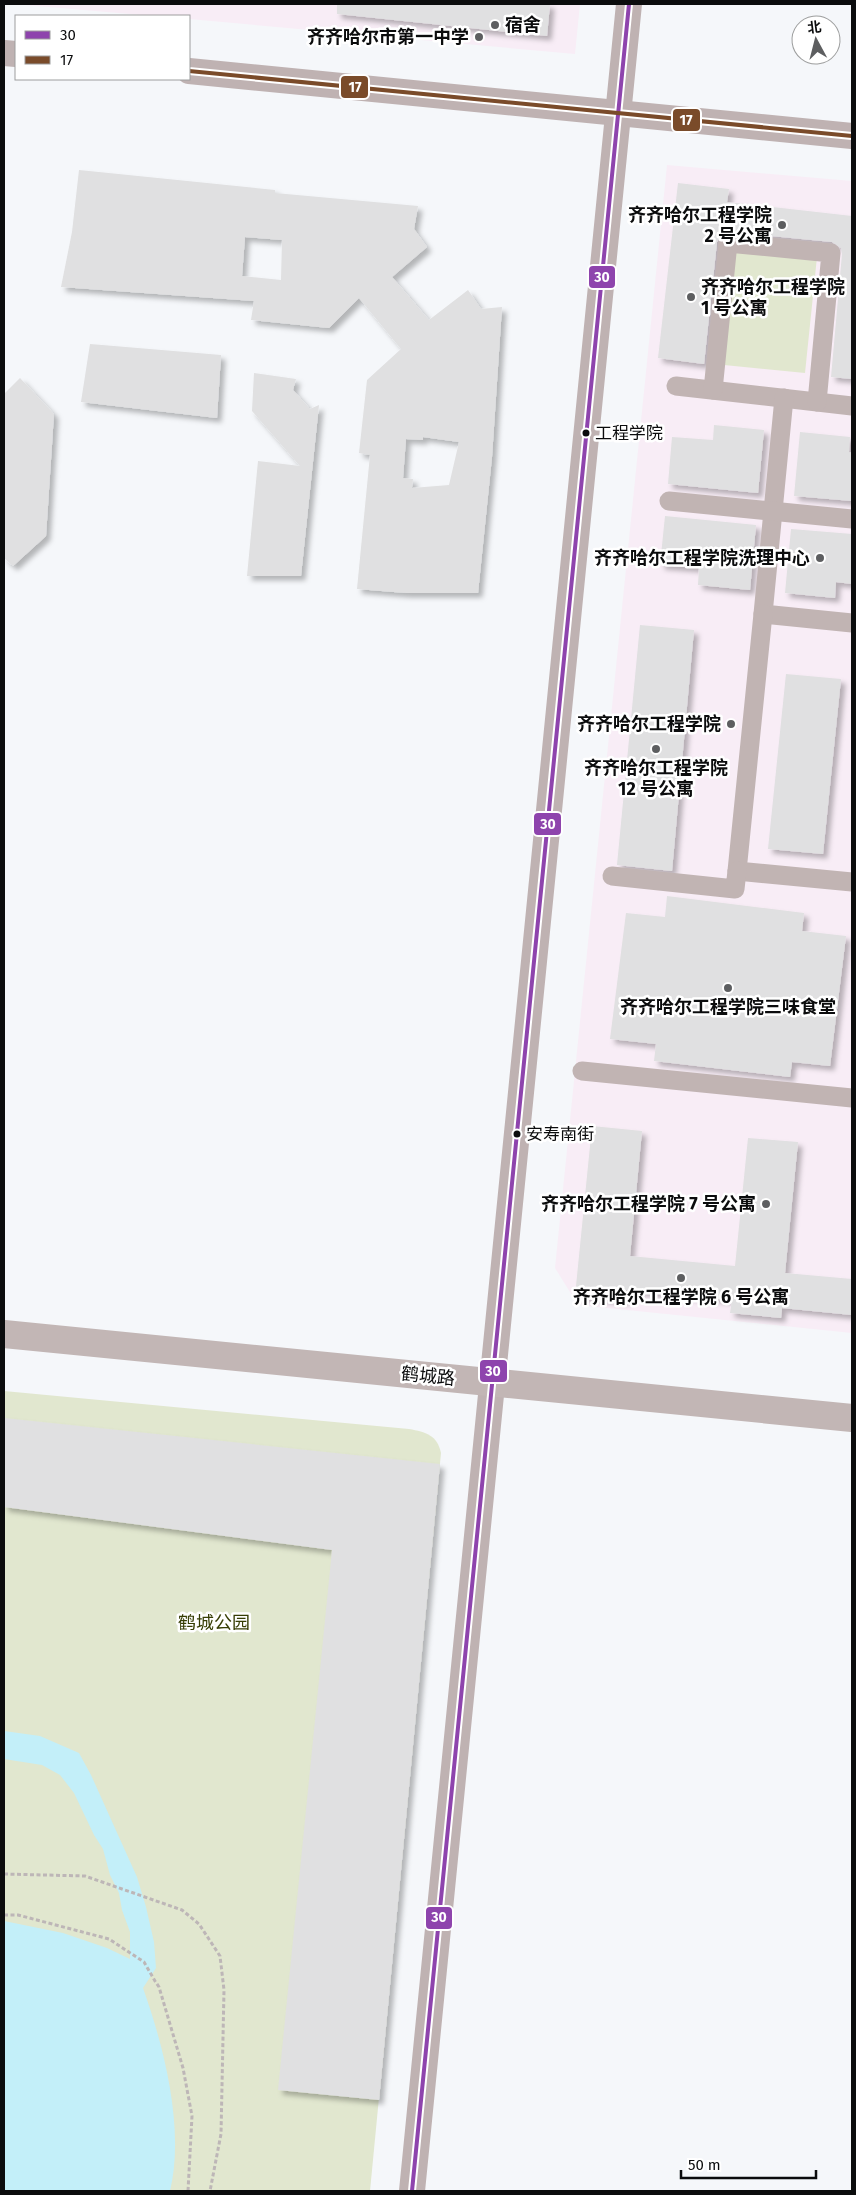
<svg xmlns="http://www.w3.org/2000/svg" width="856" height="2195" viewBox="0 0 856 2195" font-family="'Fira Sans','Noto Sans SC',sans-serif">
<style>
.education{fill:#f8edf6}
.green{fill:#e1e7cf}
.water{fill:#c3eff9}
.building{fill:#e0e0e1;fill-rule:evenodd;filter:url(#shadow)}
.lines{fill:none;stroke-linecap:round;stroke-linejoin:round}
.path{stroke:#bdb6b7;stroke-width:3;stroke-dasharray:4 2.5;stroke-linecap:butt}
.street{stroke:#c1b4b3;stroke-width:19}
.secondary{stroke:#bfb2b2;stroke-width:26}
.primary{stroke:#c2b6b5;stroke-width:28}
.bus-1-casing{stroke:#fff;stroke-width:8}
.bus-2-casing{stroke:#fff;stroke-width:8}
.bus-1{stroke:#8e44ad;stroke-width:4}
.bus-2{stroke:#7a4b2a;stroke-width:4}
.poi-dot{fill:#5d5e60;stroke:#fff;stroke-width:2}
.bus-dot{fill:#0b0c0d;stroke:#fff;stroke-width:2}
.labels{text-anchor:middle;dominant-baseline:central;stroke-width:5;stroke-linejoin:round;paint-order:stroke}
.bus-label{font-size:17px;fill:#0b0c0d;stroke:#fff;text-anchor:start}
.poi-label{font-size:18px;font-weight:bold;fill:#0b0c0d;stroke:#fff;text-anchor:end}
.street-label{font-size:18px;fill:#0b0c0d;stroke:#fff}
.park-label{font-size:18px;fill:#363d04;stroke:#fff}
.line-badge{stroke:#fff;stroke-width:2}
.badge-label{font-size:14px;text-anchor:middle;font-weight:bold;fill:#fff}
</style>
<defs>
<filter id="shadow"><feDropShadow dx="4.5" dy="4.5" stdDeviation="2.5" flood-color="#0004"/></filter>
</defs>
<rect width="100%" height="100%" fill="#f5f7fa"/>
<g class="education">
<polygon points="14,4 580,4 575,54 189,19 189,16 153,16"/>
<polygon points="667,165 852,181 852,1333 578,1305 555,1268"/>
</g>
<g class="green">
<polygon points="736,249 817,257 805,373 724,365"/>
<path d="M4 1391 409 1429C426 1432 437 1435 441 1453L370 2191H4Z"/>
</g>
<path class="water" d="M4 1731 40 1736 79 1753 91 1775 137 1877 146 1907 154 1942 156 1968 143 1988C164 2047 185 2129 170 2191H4V1921L63 1933 107 1948 130 1959V1932L122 1910 119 1893 110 1875 103 1849 94 1835 74 1793 60 1775 42 1765 4 1759Z"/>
<g class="building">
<polygon points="337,4 550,4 547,36 337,14"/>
<path d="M79 170 275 190V193L418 206 414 229 427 247 392 277 429 320 468 290 481 309 502 307 492 457 478 593H406L357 589 370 455 359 453 367 380 401 349 359 298 329 328 251 320 254 301 61 287 72 232ZM245 237 282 240 281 280 242 276ZM423 437 459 442 449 485 412 488 413 479 403 478 406 439 423 440Z"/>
<polygon points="678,183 729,189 727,202 852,216 852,379 831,377 842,254 841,248 832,242 729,232 723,233 717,242 704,364 658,358"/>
<polygon points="90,344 221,355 217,418 81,402"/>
<polygon points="254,373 296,379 293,390 310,409 319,405 301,576 247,576 258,461 300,466 252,411"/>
<polygon points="20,378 54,414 46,536 13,566 4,558 4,394"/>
<polygon points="714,425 764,430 758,493 668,484 672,437 713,440"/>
<polygon points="800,432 850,437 849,452 852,453 852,501 794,496"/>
<polygon points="665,516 756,525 750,590 698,585 699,568 660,565"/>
<polygon points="791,529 852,534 852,584 836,582 835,598 785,593"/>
<polygon points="640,625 694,630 672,871 617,865"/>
<polygon points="786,674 841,679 823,854 768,849"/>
<polygon points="667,896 804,913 802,931 846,936 830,1066 792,1062 790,1077 654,1061 656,1044 610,1039 626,913 665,917"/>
<polygon points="592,1126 642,1131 630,1256 735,1266 748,1138 798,1142 785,1273 852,1279 852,1315 782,1308 781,1318 730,1313 732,1300 626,1290 626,1301 575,1296"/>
<polygon points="4,1418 440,1464 379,2100 278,2090 332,1550 4,1507"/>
</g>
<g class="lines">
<g class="path">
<polyline points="4,1874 85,1876 182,1910 199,1924 220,1956 224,1990 221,2134 210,2191"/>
<polyline points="4,1915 18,1915 109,1939 144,1962 155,1981 159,1987 183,2068 192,2116 188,2191"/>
</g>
<g class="street">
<polyline points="676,386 852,406"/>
<polyline points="713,390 728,243 831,253 817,402"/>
<polyline points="784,398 763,614 852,623"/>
<polyline points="669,501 852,519"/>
<polyline points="763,614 737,871 852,882"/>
<polyline points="612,876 735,889 737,871"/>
<polyline points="582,1071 852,1098"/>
</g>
<g class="secondary">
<polyline points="4,53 16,54"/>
<polyline points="189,71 852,136"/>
<polyline points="412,2191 629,4"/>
</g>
<polyline class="primary" points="4,1334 852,1418"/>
<defs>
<polyline id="bus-1" points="412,2191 629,4"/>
<polyline id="bus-2" points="189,71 852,136"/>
</defs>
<use href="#bus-1" class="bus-1-casing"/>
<use href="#bus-2" class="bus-2-casing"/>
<use href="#bus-1" class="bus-1"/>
<use href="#bus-2" class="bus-2"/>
</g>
<g class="poi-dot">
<circle cx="495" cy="25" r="5"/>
<circle cx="479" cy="37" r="5"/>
<circle cx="782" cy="225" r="5"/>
<circle cx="691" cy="297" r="5"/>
<circle cx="820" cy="558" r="5"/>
<circle cx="731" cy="724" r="5"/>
<circle cx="656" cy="749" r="5"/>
<circle cx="728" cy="988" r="5"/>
<circle cx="766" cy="1204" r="5"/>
<circle cx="681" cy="1278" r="5"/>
</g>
<g class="bus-dot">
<circle cx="586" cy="433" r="4.5"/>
<circle cx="517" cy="1134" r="4.5"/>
</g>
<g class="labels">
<g class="bus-label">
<text x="595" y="433">工程学院</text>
<text x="526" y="1134">安寿南街</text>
</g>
<g class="poi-label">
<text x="505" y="25" text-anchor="start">宿舍</text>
<text x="469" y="37">齐齐哈尔市第一中学</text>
<text x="772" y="215">齐齐哈尔工程学院<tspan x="772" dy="21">2 号公寓</tspan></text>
<text x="701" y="287" text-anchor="start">齐齐哈尔工程学院<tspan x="701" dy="21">1 号公寓</tspan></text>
<text x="810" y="558">齐齐哈尔工程学院洗理中心</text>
<text x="721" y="724">齐齐哈尔工程学院</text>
<text x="656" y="768" text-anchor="middle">齐齐哈尔工程学院<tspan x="656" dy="21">12 号公寓</tspan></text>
<text x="728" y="1007" text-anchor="middle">齐齐哈尔工程学院三味食堂</text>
<text x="756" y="1204">齐齐哈尔工程学院 7 号公寓</text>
<text x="681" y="1297" text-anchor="middle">齐齐哈尔工程学院 6 号公寓</text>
</g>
<g class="street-label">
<text transform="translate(428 1376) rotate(6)">鹤城路</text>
</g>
<g class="park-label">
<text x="214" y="1623">鹤城公园</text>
</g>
</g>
<g class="line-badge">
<rect x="340" y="75" width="29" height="24" rx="5" fill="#7a4b2a"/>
<rect x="672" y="108" width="29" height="24" rx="5" fill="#7a4b2a"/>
<rect x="588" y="265" width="28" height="24" rx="5" fill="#8e44ad"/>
<rect x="533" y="812" width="29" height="24" rx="5" fill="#8e44ad"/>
<rect x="479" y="1359" width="29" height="24" rx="5" fill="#8e44ad"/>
<rect x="425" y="1906" width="28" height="24" rx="5" fill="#8e44ad"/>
</g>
<g class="badge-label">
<text x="355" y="92">17</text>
<text x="686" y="125">17</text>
<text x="602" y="282">30</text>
<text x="548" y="829">30</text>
<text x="493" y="1376">30</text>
<text x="439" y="1922">30</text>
</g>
<rect width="856" height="2195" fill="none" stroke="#0b0c0d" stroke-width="10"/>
<rect x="15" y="15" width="175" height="65" fill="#ffffff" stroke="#9d9e9e"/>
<rect x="25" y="31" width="25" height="8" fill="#8e44ad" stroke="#9d9e9e"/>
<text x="60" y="40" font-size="15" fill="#0b0c0d">30</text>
<rect x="25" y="56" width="25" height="8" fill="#7a4b2a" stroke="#9d9e9e"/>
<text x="60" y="65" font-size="15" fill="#0b0c0d">17</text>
<g transform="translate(816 40) rotate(353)"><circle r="24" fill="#ffffff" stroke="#9d9e9e"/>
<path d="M0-4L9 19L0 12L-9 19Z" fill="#5d5e60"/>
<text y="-8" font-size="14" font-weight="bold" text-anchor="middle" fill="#0b0c0d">北</text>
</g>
<path d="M681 2170v8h135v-8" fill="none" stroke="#0b0c0d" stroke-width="2.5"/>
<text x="688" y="2170" font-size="15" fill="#0b0c0d" stroke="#ffffff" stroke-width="4" paint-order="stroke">50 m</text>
</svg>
